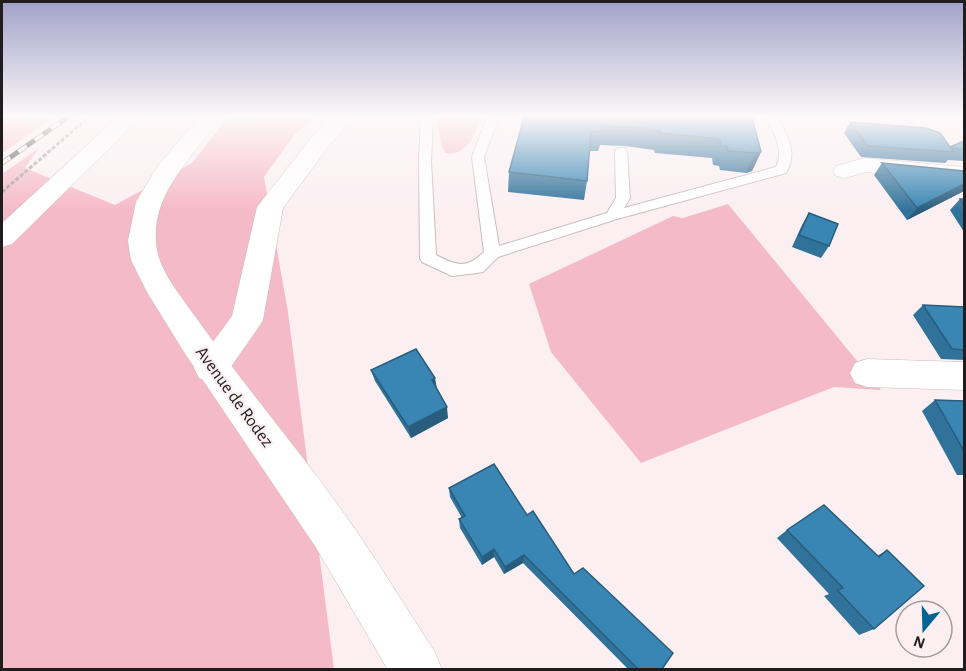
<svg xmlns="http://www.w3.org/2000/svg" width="966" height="671" viewBox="0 0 966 671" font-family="'Alegreya Sans',sans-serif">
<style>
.green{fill:#f5bac7}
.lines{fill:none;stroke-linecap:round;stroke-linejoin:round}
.lane-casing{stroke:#c9bdc0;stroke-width:2}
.street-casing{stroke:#c9bdc0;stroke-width:1}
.secondary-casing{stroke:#c9bdc0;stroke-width:1}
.highway-casing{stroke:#c9bdc0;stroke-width:1}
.path{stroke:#a49b9e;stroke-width:3;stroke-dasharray:4 2;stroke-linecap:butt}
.lane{fill:#fff;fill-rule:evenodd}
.street{fill:#fff;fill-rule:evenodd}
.secondary{fill:#fff;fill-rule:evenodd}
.highway{fill:#fff;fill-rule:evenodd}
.rail-casing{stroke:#494445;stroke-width:5}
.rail{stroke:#fbeff2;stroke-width:4;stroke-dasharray:10;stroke-linecap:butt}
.wall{fill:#31729a}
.shaded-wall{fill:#285d7d}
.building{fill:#3985b3;stroke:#285d7d;stroke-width:1.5}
.labels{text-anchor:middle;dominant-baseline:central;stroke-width:4.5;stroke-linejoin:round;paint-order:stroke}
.street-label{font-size:18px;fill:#211d1e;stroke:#fbeff2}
</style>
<rect width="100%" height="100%" fill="#fbeff2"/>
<g class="green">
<polygon points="2,117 54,117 2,153"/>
<polygon points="228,117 314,117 294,135 264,177 288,312 334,669 2,670 2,174 39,148 25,168 115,205 192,163"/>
<path d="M437 117H482C475 134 467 157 445 153L441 144Z"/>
<polygon points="728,204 881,390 834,387 641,463 551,352 529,284 673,216 683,218"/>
</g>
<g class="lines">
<defs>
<path id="lane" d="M421 117H433L431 161 436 255C457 266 466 269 484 252L472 157 487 117H499L484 157 499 246 607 213 616 198 615 151 617 148H625L627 151 630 198 624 208 776 167C784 149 775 134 765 117H777C788 136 798 152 786 173L617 219 498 257 483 272 477 273 452 276 422 262 420 258 419 161Z"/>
<g id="street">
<polygon points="331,117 354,117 331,143 283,208 263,320 258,328 223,378 211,382 199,378 194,368 232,316 257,207 315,133"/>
<polygon points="951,117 964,117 964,124 953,122"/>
<polygon points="865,158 964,167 964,181 866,172 845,178 836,176 833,171 836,166"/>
<polygon points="867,359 964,362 964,390 867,387 855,383 850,373 855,363"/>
</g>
<path id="secondary" d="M199 117H221C194 157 152 190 156 243 158 271 182 297 197 319 244 386 298 448 345 515 377 559 405 607 435 652L442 670H388L315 546 184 352 147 292 131 260 128 241 136 202 157 167Z"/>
<polygon id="highway" points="118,117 141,117 12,244 2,247 2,223"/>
</defs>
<use href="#lane" class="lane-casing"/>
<use href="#street" class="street-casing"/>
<use href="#secondary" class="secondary-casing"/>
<use href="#highway" class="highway-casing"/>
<polyline class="path" points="2,192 89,117"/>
<use href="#lane" class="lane"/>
<use href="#street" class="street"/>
<use href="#secondary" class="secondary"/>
<use href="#highway" class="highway"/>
<defs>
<polyline id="rail" points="2,163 68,117"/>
</defs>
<use href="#rail" class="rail-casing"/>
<use href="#rail" class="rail"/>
</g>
<g class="wall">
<polygon points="524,117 752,117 761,152 752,171 746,173 720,170 719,166 713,165 712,158 655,153 654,150 625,146 600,145 598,151 589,151 587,181 584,200 508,192 509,172"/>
<polygon points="850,122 950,147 964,141 964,161 948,160 945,163 861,157 844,133"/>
<polygon points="882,163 964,191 907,220 874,175"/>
<polygon points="960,199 964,199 964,232 950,210"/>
<polygon points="809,213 829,246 821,258 792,247 802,225"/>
<polygon points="923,305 964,307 964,361 964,360 941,359 913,315"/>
<polygon points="371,370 437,389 448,418 411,438 375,381"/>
<polygon points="935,400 964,401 964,475 957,475 922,411"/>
<polygon points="449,488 527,515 574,574 662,669 628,669 523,563 504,574 494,557 482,565 460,528 459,519 462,518 450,497"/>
<polygon points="787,530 877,556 887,550 874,629 859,635 824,596 829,594 777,538"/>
</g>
<g class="shaded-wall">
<polygon points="761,152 752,171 746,173 755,153"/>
<polygon points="964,184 964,191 907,220 917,208"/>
<polygon points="435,378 437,389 432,380"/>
<polygon points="447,407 448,418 411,438 408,427"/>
<polygon points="494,549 494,557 482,565 482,557"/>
<polygon points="524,555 523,563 504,574 505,567"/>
</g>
<g class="building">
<polygon points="524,117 752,117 761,152 755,153 728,151 727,146 721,146 719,139 660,133 660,131 629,127 603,126 602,132 591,131 587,181 509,172"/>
<polygon points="850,122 926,128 940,133 950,147 964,141 964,149 951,148 954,152 868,146"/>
<polygon points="882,163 964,171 964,184 917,208"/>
<polygon points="960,199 964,199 964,205"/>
<polygon points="809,213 838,224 829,246 799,235"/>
<polygon points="923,305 964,307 964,350 952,349"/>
<polygon points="416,349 435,378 432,380 447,407 408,427 371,370"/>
<polygon points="935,400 964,401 964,451"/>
<polygon points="494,464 527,515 533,511 574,574 583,568 673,653 662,669 638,669 524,555 505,567 494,549 482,557 459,519 465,516 449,488"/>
<polygon points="824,505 879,557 887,550 924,586 874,629 837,590 843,588 787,530"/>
</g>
<linearGradient id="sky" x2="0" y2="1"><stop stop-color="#a0a1c8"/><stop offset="0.55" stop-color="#fdf8f9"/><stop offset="1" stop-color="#fdf8f9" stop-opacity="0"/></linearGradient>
<rect width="966" height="211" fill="url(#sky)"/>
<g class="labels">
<g class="street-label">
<text transform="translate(234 397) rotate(54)">Avenue de Rodez</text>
</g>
</g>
<rect width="966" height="671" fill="none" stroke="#211d1e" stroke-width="6"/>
<g transform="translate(924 629) rotate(199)"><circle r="28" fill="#fbeff2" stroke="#a49b9d" stroke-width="1.5"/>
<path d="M0-4.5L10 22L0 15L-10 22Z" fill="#006594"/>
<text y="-9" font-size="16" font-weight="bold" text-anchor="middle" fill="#211d1e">N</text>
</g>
</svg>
